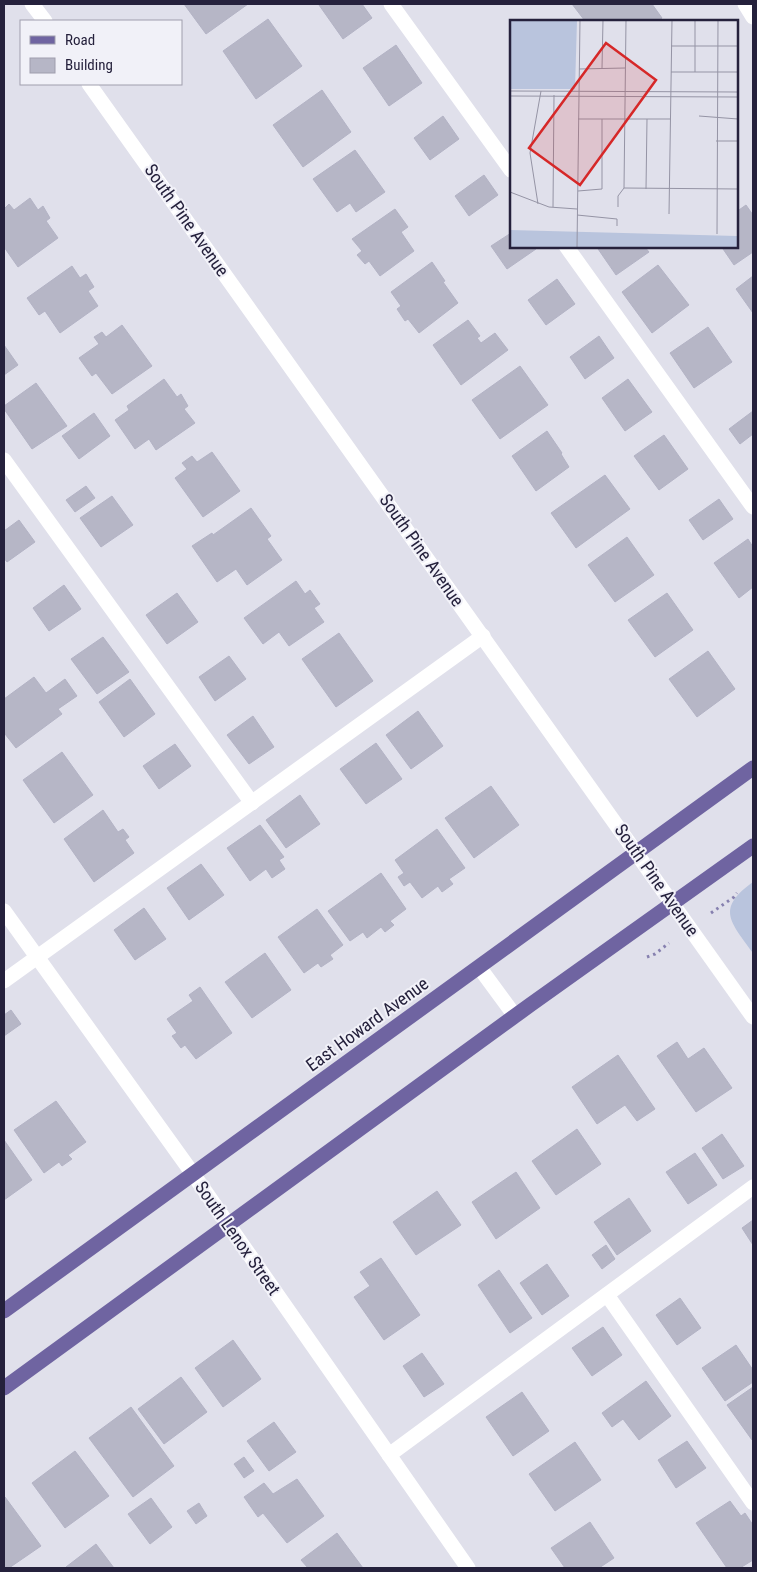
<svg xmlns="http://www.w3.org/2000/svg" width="757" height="1572" viewBox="0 0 757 1572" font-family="'Roboto Condensed',sans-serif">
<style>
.green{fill:#b9c4dd}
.building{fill:#b6b6c6;stroke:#b3b3c5}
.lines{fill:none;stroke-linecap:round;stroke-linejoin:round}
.path{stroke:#8680af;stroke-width:3;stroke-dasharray:2.5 4;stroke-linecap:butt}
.minor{stroke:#fff;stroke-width:15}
.major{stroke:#6f64a1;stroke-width:15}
.labels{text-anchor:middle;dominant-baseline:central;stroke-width:4;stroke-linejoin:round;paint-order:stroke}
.street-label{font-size:18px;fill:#25213c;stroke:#f1f1f8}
.inset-road{fill:none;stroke:#9594a5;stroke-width:1}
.view{fill:#d62828;fill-opacity:0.15;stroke:#d62828;stroke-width:2.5}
.inset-edge{fill:none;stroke:#25213c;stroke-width:2.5}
</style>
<rect width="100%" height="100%" fill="#e0e0eb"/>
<path class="green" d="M753 882V953C731 922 715 909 753 882Z"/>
<g class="building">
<polygon points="184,4 248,4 206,34"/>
<polygon points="320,4 362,4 372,18 343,39 319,5"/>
<polygon points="572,4 652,4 662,18 658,21 585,21"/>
<polygon points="268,19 302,66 256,99 223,51"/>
<polygon points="396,45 422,83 389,106 363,68"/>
<polygon points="322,90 351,132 303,167 273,125"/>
<polygon points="443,116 459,139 430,160 414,138"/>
<polygon points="355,150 385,192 356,212 350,203 337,212 313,179"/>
<polygon points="484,175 498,195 469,216 455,196"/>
<polygon points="30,198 38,210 43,206 50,218 46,221 58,238 18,267 4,247 4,209 9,204 14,210"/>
<polygon points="746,205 753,215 753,252 734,265 721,246 736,246 736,212"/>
<polygon points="395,209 408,227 401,232 414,251 380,276 369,261 365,264 357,255 362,251 352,239"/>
<polygon points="511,233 511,246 534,246 536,249 507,269 491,246"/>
<polygon points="596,246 644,246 649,252 616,275"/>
<polygon points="432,262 445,281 443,282 458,303 419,333 408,319 405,321 397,309 401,306 391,292"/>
<polygon points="658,265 689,305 652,333 622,292"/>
<polygon points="72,266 80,278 86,274 94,287 88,291 98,306 60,333 45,311 39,315 27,298"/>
<polygon points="753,276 753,313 736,289"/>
<polygon points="557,279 575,304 546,325 528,300"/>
<polygon points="468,320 480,336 477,338 481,343 495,333 508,350 461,385 433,345"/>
<polygon points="122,325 152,366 112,394 96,373 92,376 79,358 99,344 94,337 102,332 106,337"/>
<polygon points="708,327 732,362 694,388 670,353"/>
<polygon points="599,336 614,358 585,379 570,357"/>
<polygon points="4,345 18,365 4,375"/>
<polygon points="520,366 548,405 500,439 472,400"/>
<polygon points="164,379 177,397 181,394 188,406 184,409 195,423 156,450 149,439 135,449 115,420 129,410 127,406"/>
<polygon points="628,379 652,412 625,431 602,398"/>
<polygon points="36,383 67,426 32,449 4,409 4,406"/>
<polygon points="753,411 753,434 740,444 729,429"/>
<polygon points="94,413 110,436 79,459 62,436"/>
<polygon points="547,431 562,453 561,454 569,467 536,491 512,456"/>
<polygon points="664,435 688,469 659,490 634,456"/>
<polygon points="212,452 240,491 203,517 175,478 187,469 182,463 192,456 197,462"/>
<polygon points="605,475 630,509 576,548 551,513"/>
<polygon points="86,486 95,498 75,512 66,500"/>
<polygon points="112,496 133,525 101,547 80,518"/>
<polygon points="719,499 733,519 703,540 689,520"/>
<polygon points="251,508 271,536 267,539 282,560 247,585 236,569 217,582 192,546 212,533 213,535"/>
<polygon points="19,520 35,542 7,562 4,558 4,531"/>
<polygon points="627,537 654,575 615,602 588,565"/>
<polygon points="748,539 753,547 753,587 739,598 714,563"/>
<polygon points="296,581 305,594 310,590 320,604 314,608 324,622 289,646 279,632 263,644 244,618"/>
<polygon points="64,585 81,609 49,631 33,608"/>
<polygon points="177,593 198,622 167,644 146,615"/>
<polygon points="667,593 693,630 655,657 628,620"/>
<polygon points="339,633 373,681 336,707 302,659"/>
<polygon points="103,637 129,672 97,694 71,659"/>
<polygon points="708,651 735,689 697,717 669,679"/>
<polygon points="229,656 246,679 215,701 199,677"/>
<polygon points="34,677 46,693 65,679 77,696 58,709 62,714 16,748 5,734 4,735 4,699"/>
<polygon points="130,679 155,714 124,737 99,702"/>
<polygon points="418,711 443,746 411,769 386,735"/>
<polygon points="253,716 274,747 249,764 227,735"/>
<polygon points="376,743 402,779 366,804 340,769"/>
<polygon points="175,744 191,766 159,789 143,766"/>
<polygon points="62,752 93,795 54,823 23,780"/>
<polygon points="491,786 519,825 474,858 445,818"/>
<polygon points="300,795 320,824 286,848 266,820"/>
<polygon points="103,810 118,832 123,829 129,837 125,840 134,853 94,882 64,839"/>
<polygon points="260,825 284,857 279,860 285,869 272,878 266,869 250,881 227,848"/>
<polygon points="437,829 465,868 449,879 453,884 442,892 438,886 422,898 410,882 404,886 398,877 404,873 395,860"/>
<polygon points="201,864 224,895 189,920 167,888"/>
<polygon points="381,873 406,909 390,921 394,925 385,932 381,927 367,938 363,932 350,941 328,911"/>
<polygon points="144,908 166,939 135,960 114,930"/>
<polygon points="317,909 343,945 330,955 333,959 321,967 318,963 304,973 278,937"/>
<polygon points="265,953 291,990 252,1018 225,982"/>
<polygon points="200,987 232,1033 196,1059 185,1045 181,1048 172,1036 177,1033 167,1019 193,1001 189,995"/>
<polygon points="11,1010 21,1024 4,1036 4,1015"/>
<polygon points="677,1042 688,1059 704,1048 732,1088 696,1112 657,1056"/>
<polygon points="618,1055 655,1109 637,1121 625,1105 597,1124 572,1087"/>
<polygon points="56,1101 86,1142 68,1155 72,1159 62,1166 59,1162 44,1173 14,1130"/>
<polygon points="577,1129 601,1164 556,1195 532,1161"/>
<polygon points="722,1134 744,1166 723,1179 702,1148"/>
<polygon points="4,1140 32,1180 4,1200"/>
<polygon points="695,1153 717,1185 688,1204 666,1172"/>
<polygon points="516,1172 540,1208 496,1239 472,1202"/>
<polygon points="437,1191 461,1225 416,1255 393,1222"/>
<polygon points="629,1198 651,1231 617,1255 594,1222"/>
<polygon points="753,1220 753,1245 742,1228"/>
<polygon points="606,1245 615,1259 602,1269 592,1255"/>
<polygon points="381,1258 420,1315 384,1340 354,1297 370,1286 360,1272"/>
<polygon points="547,1264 569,1296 542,1315 520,1283"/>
<polygon points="499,1270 532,1318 510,1333 478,1285"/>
<polygon points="680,1298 701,1328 677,1345 656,1315"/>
<polygon points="603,1327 622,1355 592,1376 572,1348"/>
<polygon points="233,1340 261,1379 223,1407 195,1368"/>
<polygon points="736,1345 753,1370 753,1382 725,1401 702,1368"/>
<polygon points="422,1353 444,1384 424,1397 403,1366"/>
<polygon points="181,1377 207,1412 164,1444 138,1409"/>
<polygon points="646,1381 671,1416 639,1440 623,1419 612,1427 602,1413"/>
<polygon points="753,1387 753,1439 752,1440 727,1405"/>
<polygon points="522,1392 549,1431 513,1456 486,1417"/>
<polygon points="131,1407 174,1466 133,1497 89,1438"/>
<polygon points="274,1422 296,1452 269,1471 247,1441"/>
<polygon points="687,1441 706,1468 676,1488 658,1460"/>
<polygon points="575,1442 601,1480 555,1511 529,1474"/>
<polygon points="75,1451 109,1496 65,1528 32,1483"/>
<polygon points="244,1457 254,1471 244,1478 234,1464"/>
<polygon points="297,1479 324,1516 287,1543 263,1513 258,1517 244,1497 264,1483 273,1494"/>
<polygon points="5,1497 41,1546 9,1568 4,1568 4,1498"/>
<polygon points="151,1498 172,1527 150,1544 128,1514"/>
<polygon points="730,1501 741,1516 745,1513 753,1525 753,1560 740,1568 727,1568 696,1523"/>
<polygon points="199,1503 207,1516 196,1524 187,1511"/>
<polygon points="590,1522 614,1558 599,1568 565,1568 551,1548"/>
<polygon points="337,1533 363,1568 308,1568 301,1560"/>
<polygon points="96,1544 114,1568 67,1568 66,1567"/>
</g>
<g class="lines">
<g class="path">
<polyline points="711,913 734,897 737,893"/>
<polyline points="647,957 655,954 669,943"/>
</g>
<g class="minor">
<polyline points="32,4 45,21"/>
<polyline points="391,4 511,170"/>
<polyline points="745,4 753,17"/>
<polyline points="89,84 753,1017"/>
<polyline points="566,246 753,507"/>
<polyline points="4,460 252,803"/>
<polyline points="4,911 193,1174 468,1568"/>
<polyline points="479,967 515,1016"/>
<polyline points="4,981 483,636"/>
<polyline points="607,1295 753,1503"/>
<polyline points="389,1455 753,1187"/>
</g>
<g class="major">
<polyline points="4,1311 753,768"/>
<polyline points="4,1388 530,1005 753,846"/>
</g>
</g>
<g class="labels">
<g class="street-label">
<text transform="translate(187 220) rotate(55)">South Pine Avenue</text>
<text transform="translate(422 550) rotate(55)">South Pine Avenue</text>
<text transform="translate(657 880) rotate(55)">South Pine Avenue</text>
<text transform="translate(367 1024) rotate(-36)">East Howard Avenue</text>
<text transform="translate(238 1238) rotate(55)">South Lenox Street</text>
</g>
</g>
<g transform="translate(510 20)">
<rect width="228" height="228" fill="#e0e0eb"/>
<path d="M0 0H67L65 69H0ZM0 210 227 216V227H0Z" fill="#b9c4dd"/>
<path class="inset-road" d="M116 0 114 168 228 169M161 26H228M92 48 93 0M69 49 115 48M161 52H228M185 52V0M0 71 228 72M0 76 228 77M189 96 228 99M68 99H160M206 121H228M136 169 137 99M68 171 92 169V99M0 172 39 187 67 189M28 184 20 133 31 71M43 187 44 75M108 187V176L114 168M159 194 162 0M67 195 107 199V206M207 214 208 0M67 227 70 0"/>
<path class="view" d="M96 23 146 60 70 165 19 128Z"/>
<rect width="228" height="228" class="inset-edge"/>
</g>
<rect width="757" height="1572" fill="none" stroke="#25213c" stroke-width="10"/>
<rect x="20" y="20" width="162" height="65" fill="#f1f1f8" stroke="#9f9ead"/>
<rect x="30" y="36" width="25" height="8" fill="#6f64a1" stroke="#9f9ead"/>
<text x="65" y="45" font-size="15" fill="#25213c">Road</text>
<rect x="30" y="58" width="25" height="15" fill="#b6b6c6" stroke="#9f9ead"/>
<text x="65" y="70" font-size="15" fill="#25213c">Building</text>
</svg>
